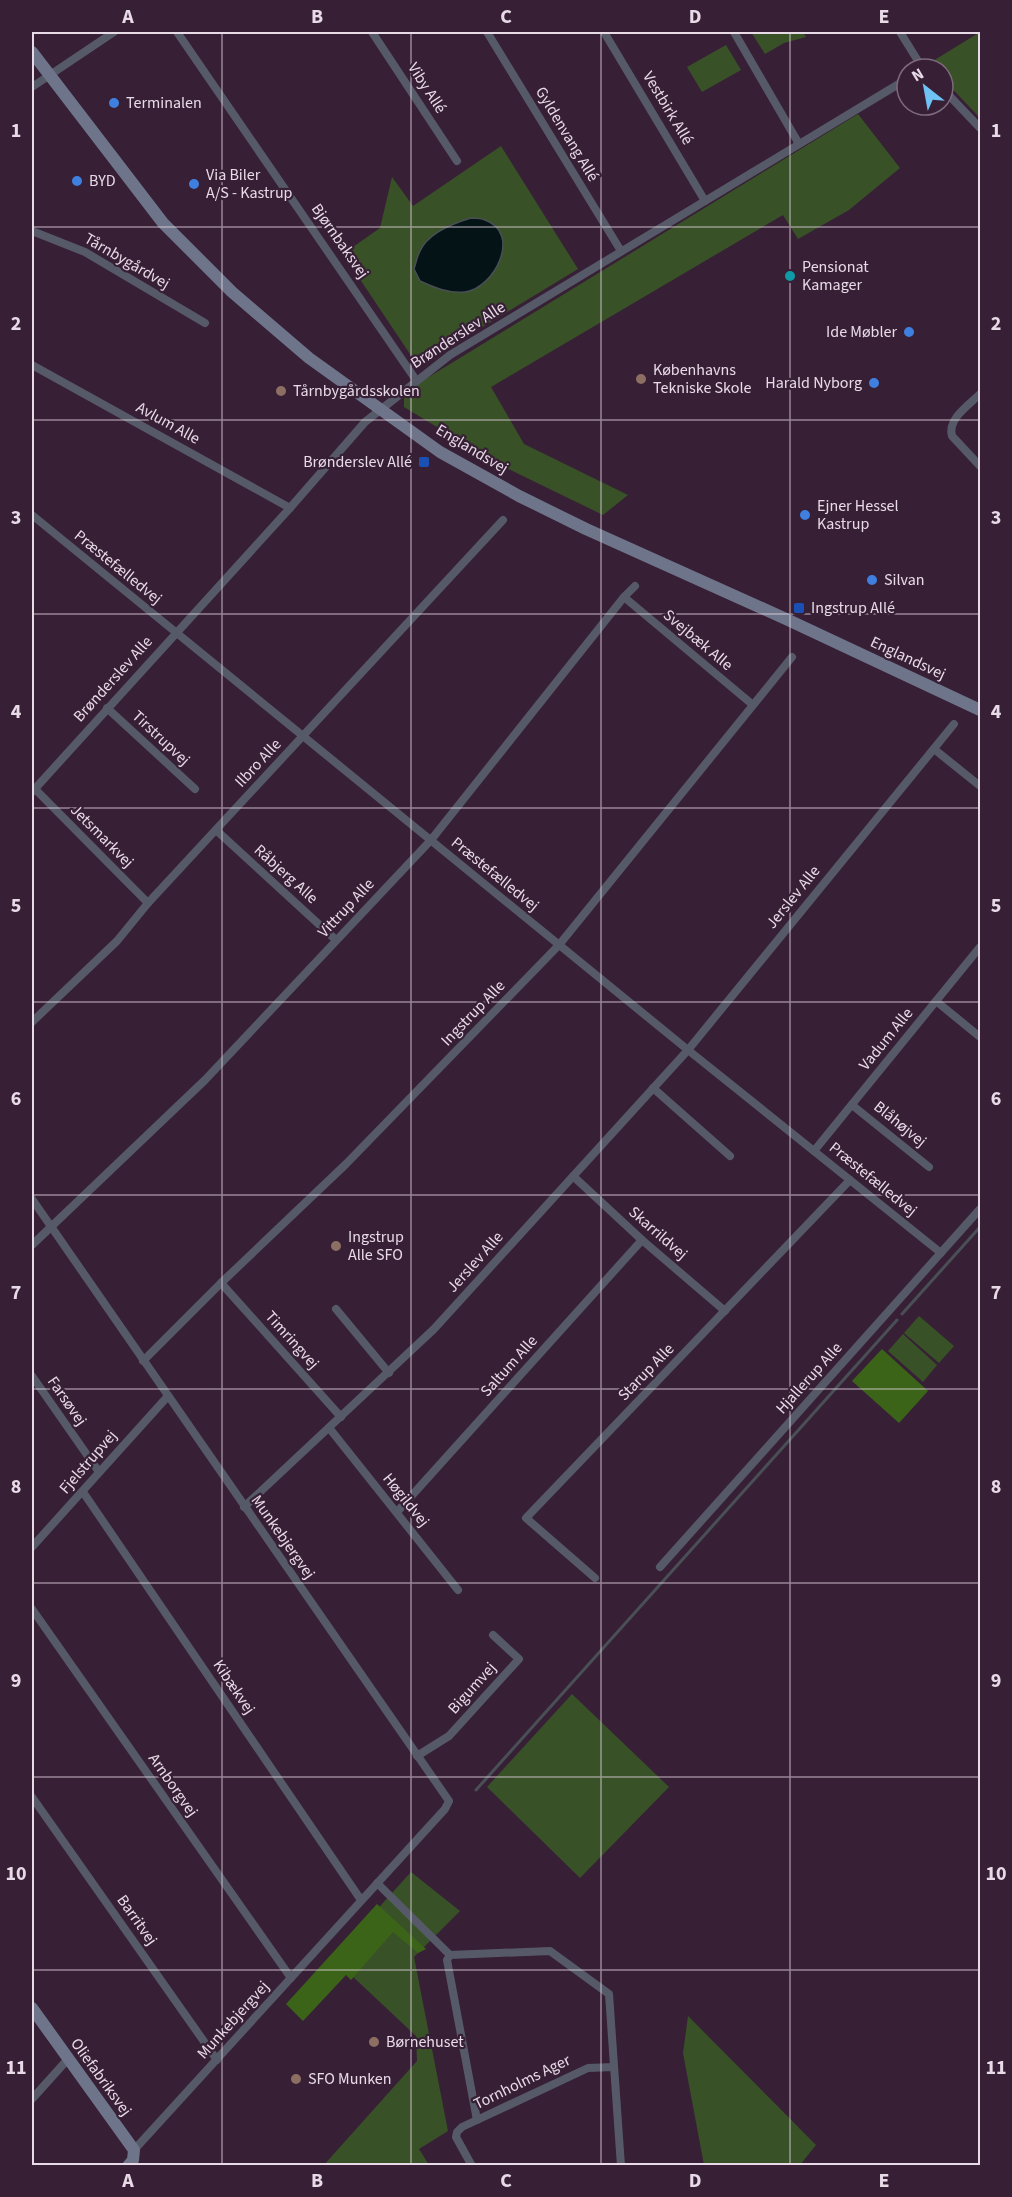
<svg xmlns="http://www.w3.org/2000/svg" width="1012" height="2197" viewBox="0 0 1012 2197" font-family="'Source Sans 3',sans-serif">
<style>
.green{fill:#385127}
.forest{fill:#3b6419}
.water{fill:#041316;stroke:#494f55;stroke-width:1.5}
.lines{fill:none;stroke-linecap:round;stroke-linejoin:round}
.stream{stroke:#494f55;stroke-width:3}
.street{stroke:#565a68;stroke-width:8}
.secondary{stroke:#6e758b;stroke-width:12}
.grid{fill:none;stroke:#e9dae8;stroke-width:1.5;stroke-opacity:0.55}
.shop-dot{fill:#3f7fe0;stroke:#372036;stroke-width:2}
.culture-dot{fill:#0f9aa8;stroke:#372036;stroke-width:2}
.education-dot{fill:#8d6e63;stroke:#372036;stroke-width:2}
.transit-dot{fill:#1a4fb4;stroke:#372036;stroke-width:2}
.labels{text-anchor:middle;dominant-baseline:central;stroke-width:4.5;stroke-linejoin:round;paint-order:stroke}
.street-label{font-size:16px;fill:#e9dae8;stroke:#372036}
.poi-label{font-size:16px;fill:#e9dae8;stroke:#372036;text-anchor:start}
.neatline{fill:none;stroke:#e9dae8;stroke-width:2}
.grid-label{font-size:20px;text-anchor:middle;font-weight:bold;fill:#e9dae8}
</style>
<rect width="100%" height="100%" fill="#372036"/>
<g class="green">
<polygon points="751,32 803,32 806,37 784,43 765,54"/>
<polygon points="980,32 980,118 943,79 943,69 933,69 928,64"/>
<polygon points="726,45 741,70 702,92 687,67"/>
<polygon points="858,114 900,168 849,210 798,239 783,215 491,387 524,444 628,495 603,515 496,463 404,407 404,397 419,383"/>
<polygon points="501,146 578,269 430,359 412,357 343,254 380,228 392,177 413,206"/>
<polygon points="919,1316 954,1346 939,1363 904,1333"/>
<polygon points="903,1334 937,1365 923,1382 888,1351"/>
<polygon points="572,1694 669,1787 580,1878 487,1787"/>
<polygon points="411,1872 460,1911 414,1957 448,2131 419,2149 429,2165 323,2166 417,2061 416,2036 333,1958"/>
<polygon points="688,2016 816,2145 800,2165 704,2165 683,2053"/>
</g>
<g class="forest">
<polygon points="882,1349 928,1391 899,1423 852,1381"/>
<polygon points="377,1904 426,1949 418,1953 393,1932 351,1980 346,1975 303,2021 286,2004"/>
</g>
<path class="water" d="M471 218C475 218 481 218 485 220 522 233 495 288 465 292 449 294 433 287 420 281L414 269C416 263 417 256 420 251 428 233 454 223 471 218Z"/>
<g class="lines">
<g class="stream">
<polyline points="902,1314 980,1227"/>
<polyline points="476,1790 897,1320"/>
</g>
<g class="street">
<polyline points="177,32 416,380"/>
<polyline points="372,32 457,161"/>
<polyline points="487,32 621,251"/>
<polyline points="604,32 705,201"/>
<polyline points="734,32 799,144"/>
<polyline points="900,32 923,69"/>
<polyline points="32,87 114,32"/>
<polyline points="943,89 980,128"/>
<polyline points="32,231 85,252 205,323"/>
<polyline points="32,365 290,508"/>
<path d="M980 394C969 405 947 419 952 436L980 466"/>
<polyline points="32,515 688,1050 941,1253"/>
<polyline points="624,597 753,705"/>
<polyline points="107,708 195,789"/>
<polyline points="934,749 980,786"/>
<polyline points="35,789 148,903"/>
<polyline points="32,792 290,508 365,422 450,355 907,79"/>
<polyline points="216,830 336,940"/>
<polyline points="936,1001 980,1037"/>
<polyline points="32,1022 117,941 148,903 503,520"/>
<polyline points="653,1088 730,1156"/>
<polyline points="852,1105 929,1167"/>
<polyline points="814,1151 980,947"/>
<polyline points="573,1176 642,1240 725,1311"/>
<polyline points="32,1199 449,1801 445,1809 134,2150"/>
<polyline points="32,1245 205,1080 431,840 624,597 635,586"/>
<polyline points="221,1283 341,1417"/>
<polyline points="336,1309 389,1373"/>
<polyline points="143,1361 221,1283 346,1164 559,945 792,657"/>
<polyline points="32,1376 99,1472"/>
<polyline points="330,1429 458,1590"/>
<polyline points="83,1492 361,1900"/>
<polyline points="244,1507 434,1329 688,1050 954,724"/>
<polyline points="397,1512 642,1240"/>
<polyline points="32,1547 168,1396"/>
<polyline points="660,1567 980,1209"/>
<polyline points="595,1578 526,1518 850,1180"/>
<polyline points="32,1609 291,1978"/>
<polyline points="417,1756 449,1736 519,1659 493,1635"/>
<polyline points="32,1797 217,2060"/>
<polyline points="377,1883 450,1955 550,1951 609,1994 621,2166"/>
<polyline points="450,1955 447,1960 477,2120"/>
<polyline points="32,2099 68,2059"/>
<polyline points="472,2166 456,2137 457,2132 462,2127 588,2068 614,2067"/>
</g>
<g class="secondary">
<polyline points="32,52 163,223 232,292 309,358 440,452 519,496 586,529 786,619 980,710"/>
<polyline points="32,2008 134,2150 133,2160 128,2166"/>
</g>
</g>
<path class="grid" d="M222 32V2166M411 32V2166M601 32V2166M790 32V2166M32 227H980M32 420H980M32 614H980M32 808H980M32 1002H980M32 1195H980M32 1389H980M32 1583H980M32 1777H980M32 1970H980"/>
<g class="shop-dot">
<circle cx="114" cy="103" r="6"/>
<circle cx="77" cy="181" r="6"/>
<circle cx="194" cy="184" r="6"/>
<circle cx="909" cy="332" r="6"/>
<circle cx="874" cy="383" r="6"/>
<circle cx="805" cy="515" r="6"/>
<circle cx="872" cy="580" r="6"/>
</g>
<circle class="culture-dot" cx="790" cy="276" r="6"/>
<g class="education-dot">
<circle cx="641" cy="379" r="6"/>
<circle cx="281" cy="391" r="6"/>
<circle cx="336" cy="1246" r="6"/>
<circle cx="374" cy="2042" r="6"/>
<circle cx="296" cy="2079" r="6"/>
</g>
<g class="transit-dot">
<rect x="418" y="456" width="12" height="12" rx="3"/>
<rect x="793" y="602" width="12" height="12" rx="3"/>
</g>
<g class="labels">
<g class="street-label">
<text transform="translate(427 88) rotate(57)">Viby Allé</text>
<text transform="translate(668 108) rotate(59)">Vestbirk Allé</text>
<text transform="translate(567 134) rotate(59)">Gyldenvang Allé</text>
<text transform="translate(340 241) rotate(55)">Bjørnbaksvej</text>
<text transform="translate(127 261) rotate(30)">Tårnbygårdvej</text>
<text transform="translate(458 335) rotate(-33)">Brønderslev Alle</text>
<text transform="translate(168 423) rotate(29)">Avlum Alle</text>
<text transform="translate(472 449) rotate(31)">Englandsvej</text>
<text transform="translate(118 567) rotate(39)">Præstefælledvej</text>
<text transform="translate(698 640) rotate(40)">Svejbæk Alle</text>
<text transform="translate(908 658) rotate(25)">Englandsvej</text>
<text transform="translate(113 679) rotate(-48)">Brønderslev Alle</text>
<text transform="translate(161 738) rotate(43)">Tirstrupvej</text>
<text transform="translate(258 763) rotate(-47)">Ilbro Alle</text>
<text transform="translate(102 836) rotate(45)">Jetsmarkvej</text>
<text transform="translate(286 874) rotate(42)">Råbjerg Alle</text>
<text transform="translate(495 874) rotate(39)">Præstefælledvej</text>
<text transform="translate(793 897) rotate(-51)">Jerslev Alle</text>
<text transform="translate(346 908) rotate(-47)">Vittrup Alle</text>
<text transform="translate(473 1013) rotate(-46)">Ingstrup Alle</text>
<text transform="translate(886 1039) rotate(-51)">Vadum Alle</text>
<text transform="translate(900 1124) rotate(39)">Blåhøjvej</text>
<text transform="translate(873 1179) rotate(39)">Præstefælledvej</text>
<text transform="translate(658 1233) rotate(41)">Skarrildvej</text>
<text transform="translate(475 1262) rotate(-48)">Jerslev Alle</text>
<text transform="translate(292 1340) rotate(48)">Timringvej</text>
<text transform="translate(509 1366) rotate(-48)">Saltum Alle</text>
<text transform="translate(646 1372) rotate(-46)">Starup Alle</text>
<text transform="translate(809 1378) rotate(-48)">Hjallerup Alle</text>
<text transform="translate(67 1401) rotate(55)">Farsøvej</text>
<text transform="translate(88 1462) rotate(-49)">Fjelstrupvej</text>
<text transform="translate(406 1500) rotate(51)">Høgildvej</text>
<text transform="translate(283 1537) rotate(55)">Munkebjergvej</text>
<text transform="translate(234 1687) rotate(56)">Kibækvej</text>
<text transform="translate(472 1688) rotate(-48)">Bigumvej</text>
<text transform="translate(173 1785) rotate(55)">Arnborgvej</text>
<text transform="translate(137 1920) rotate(55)">Barritvej</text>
<text transform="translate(233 2020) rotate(-48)">Munkebjergvej</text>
<text transform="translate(101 2077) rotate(54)">Oliefabriksvej</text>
<text transform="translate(522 2082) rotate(-26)">Tornholms Ager</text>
</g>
<g class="poi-label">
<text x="126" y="103">Terminalen</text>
<text x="206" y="175">Via Biler<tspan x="206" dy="18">A/S - Kastrup</tspan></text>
<text x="89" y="181">BYD</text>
<text x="802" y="267">Pensionat<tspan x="802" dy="18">Kamager</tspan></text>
<text x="897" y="332" text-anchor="end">Ide Møbler</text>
<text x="653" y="370">Københavns<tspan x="653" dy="18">Tekniske Skole</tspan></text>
<text x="862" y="383" text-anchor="end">Harald Nyborg</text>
<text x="293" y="391">Tårnbygårdsskolen</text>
<text x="412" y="462" text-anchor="end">Brønderslev Allé</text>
<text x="817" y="506">Ejner Hessel<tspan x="817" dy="18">Kastrup</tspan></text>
<text x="884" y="580">Silvan</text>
<text x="811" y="608">Ingstrup Allé</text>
<text x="348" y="1237">Ingstrup<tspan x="348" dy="18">Alle SFO</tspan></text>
<text x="386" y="2042">Børnehuset</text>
<text x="308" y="2079">SFO Munken</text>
</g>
</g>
<rect width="1012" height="2197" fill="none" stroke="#372036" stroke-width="66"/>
<g transform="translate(925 87) rotate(329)"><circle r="28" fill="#372036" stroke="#7e6a7d" stroke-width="1.5"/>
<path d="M0-4.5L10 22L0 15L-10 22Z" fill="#6fc2f4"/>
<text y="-9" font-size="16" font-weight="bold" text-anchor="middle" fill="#e9dae8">N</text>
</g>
<rect x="33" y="33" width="946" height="2131" class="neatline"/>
<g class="grid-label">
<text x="128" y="23">A</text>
<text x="317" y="23">B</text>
<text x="506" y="23">C</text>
<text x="695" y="23">D</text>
<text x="884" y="23">E</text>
<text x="16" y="137">1</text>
<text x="996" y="137">1</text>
<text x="16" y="330">2</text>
<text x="996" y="330">2</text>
<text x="16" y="524">3</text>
<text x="996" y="524">3</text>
<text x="16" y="718">4</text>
<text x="996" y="718">4</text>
<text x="16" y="912">5</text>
<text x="996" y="912">5</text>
<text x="16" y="1105">6</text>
<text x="996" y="1105">6</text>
<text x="16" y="1299">7</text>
<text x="996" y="1299">7</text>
<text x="16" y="1493">8</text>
<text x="996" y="1493">8</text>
<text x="16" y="1687">9</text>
<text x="996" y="1687">9</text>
<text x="16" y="1880">10</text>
<text x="996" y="1880">10</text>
<text x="16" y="2074">11</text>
<text x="996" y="2074">11</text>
<text x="128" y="2187">A</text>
<text x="317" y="2187">B</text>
<text x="506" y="2187">C</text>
<text x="695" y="2187">D</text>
<text x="884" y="2187">E</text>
</g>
</svg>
